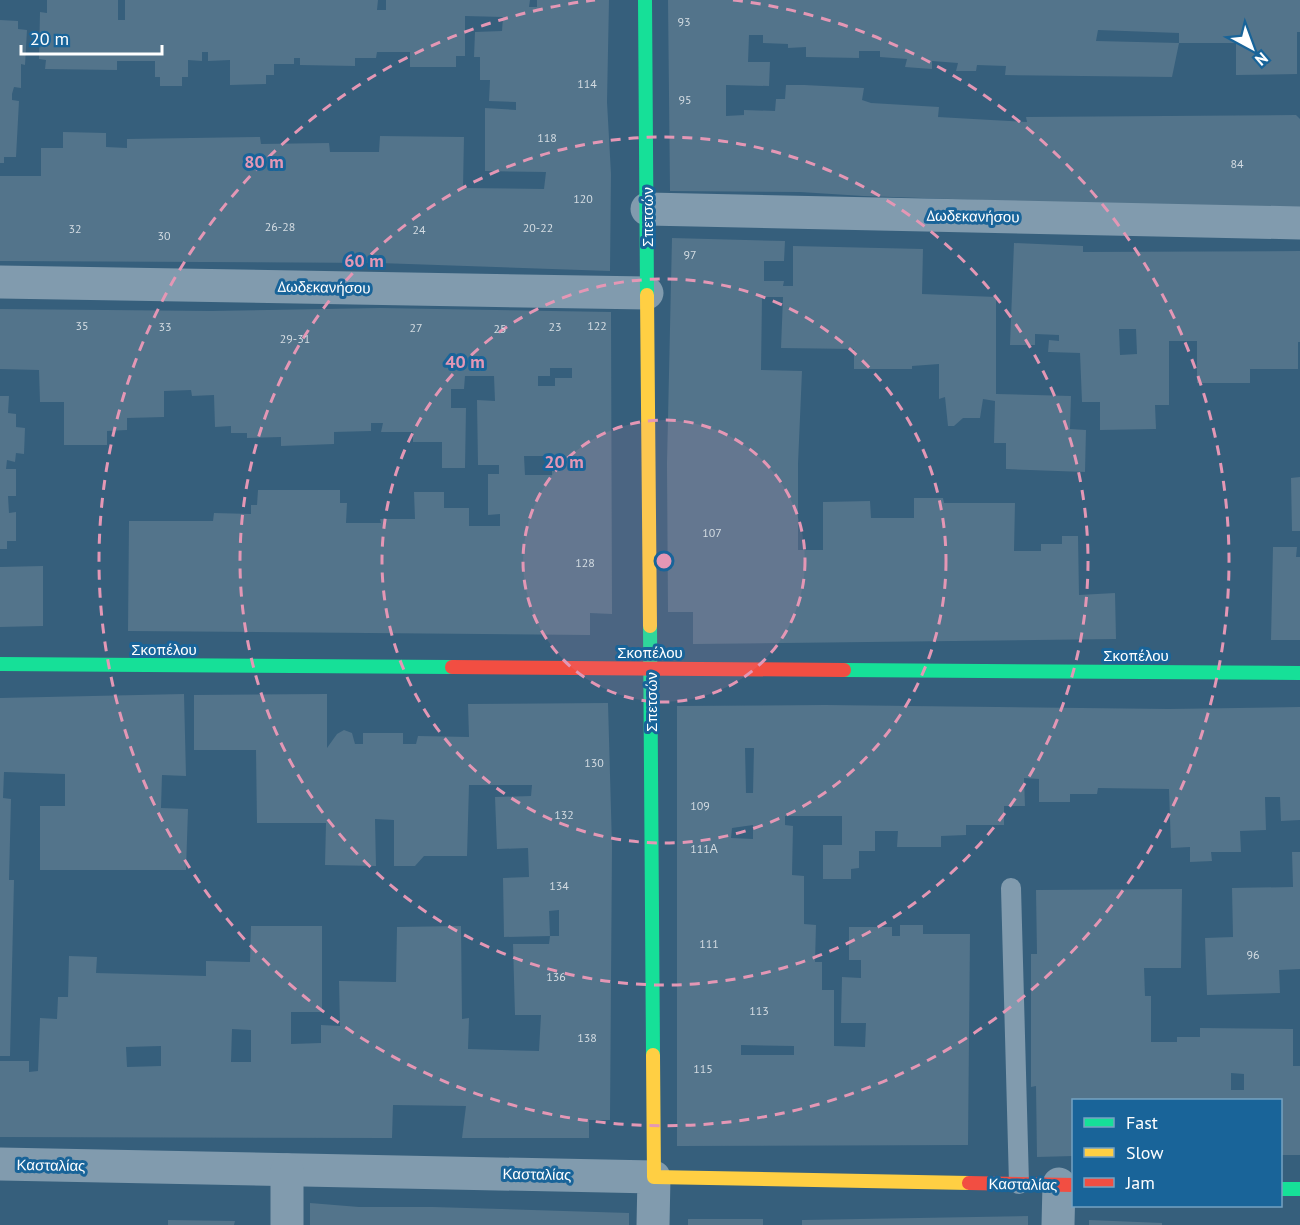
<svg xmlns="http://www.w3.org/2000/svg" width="1300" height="1225" viewBox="0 0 1300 1225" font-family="'PT Sans',sans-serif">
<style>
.building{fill:#53748b;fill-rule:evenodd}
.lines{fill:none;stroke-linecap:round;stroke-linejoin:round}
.lane{stroke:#819bae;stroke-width:20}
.street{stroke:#819bae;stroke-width:33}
.fast{stroke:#16e098;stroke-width:14}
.slow{stroke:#ffcf43;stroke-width:14}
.jam{stroke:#f24e42;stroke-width:14}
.ring{fill:none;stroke:#e497b5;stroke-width:3;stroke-dasharray:10 8}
.labels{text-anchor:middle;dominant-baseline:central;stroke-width:6;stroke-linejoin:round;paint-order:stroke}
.number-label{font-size:12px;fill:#d4dce2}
.street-label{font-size:15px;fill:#fff;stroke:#196499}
.centre{fill:#e497b5;stroke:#196499;stroke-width:3}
.ring-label{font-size:18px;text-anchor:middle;font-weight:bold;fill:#e497b5;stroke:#196499;stroke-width:6;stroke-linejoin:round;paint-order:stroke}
</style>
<rect width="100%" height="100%" fill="#365f7c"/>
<g class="building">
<polygon points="47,0 118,0 118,20 125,20 125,0 378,0 377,10 386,10 386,0 530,0 529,7 537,7 537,0 609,0 607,102 611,174 610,271 379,263 0,261 0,176 41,176 41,148 63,148 63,132 106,133 106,147 127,148 127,139 260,137 261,144 329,143 330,152 379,152 380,136 464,137 463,188 544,189 546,172 485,171 485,108 516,110 516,102 489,101 490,80 480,80 480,57 474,57 475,32 502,31 503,17 465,16 465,56 456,56 456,67 410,67 410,52 377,52 376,58 355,58 355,66 300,65 300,58 294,58 294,64 274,64 274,75 266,75 266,84 230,85 230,60 208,61 208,52 202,52 202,61 188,60 188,77 182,77 182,86 160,86 160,77 155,77 155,61 117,61 117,70 45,69 46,60 39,59 40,12 47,13"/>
<polygon points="668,0 1300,0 1300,32 1297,32 1297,74 1236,75 1236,43 1179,43 1179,33 1098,30 1096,41 1179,43 1172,77 1005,75 1006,66 977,65 976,71 956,71 958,63 932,61 932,69 905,67 907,59 880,57 880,51 859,51 859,58 806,57 806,47 788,48 788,44 763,43 763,35 749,35 748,62 770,62 769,86 726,85 726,116 744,115 744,110 775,111 776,99 785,99 786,85 804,85 864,88 862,100 871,103 939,107 938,117 1027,122 1026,117 1296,115 1300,119 1300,211 863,196 800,192 670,191"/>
<polygon points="0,20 18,21 18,29 27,30 25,65 21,64 21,88 14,87 12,94 12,100 19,101 16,157 4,157 4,163 0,163"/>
<polygon points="672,238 785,241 784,261 764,261 764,281 784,281 783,286 793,286 793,246 923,249 922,294 996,297 996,394 1071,396 1070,429 1086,430 1085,472 1006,469 1006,443 994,443 995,401 983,399 980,418 963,418 954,426 948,426 945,397 939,399 939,364 912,366 912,369 854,369 854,349 781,348 783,297 762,297 761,370 802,371 798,464 798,550 823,550 823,502 870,501 871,518 914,518 914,498 943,498 944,503 1015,503 1014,551 1041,551 1041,544 1062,544 1062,536 1078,536 1079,595 1115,593 1116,639 693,644 693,612 668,612 667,464"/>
<path d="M1014 243 1083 246V252L1300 251V342H1298V369H1250V383H1197V341H1169V405H1155L1156 429 1100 430V402H1082L1080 353 1048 352 1049 340 1059 341V335L1035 334V345H1010ZM1119 329H1136L1137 354 1120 355Z"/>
<path d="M380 308 611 312 612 614 590 613V635L128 631 129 521H213L214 513 251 514V505H257L258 490H340V503H347L346 523H381L380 519H415L414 492H444V508H469V526H500V514L488 515V474H499V465H478L477 400 495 401 494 376H465L464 389H451V408H466L465 468H442V442H413V432H381L383 423H371V431L334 432V444L281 446V437L247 438V433H231V426L215 427 214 395 192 396 191 390 164 391V417L127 418V430L107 431V445H64V402H40L39 370 0 369V309L211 311ZM550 368H572V378H555V386H538V376H550ZM524 456H548V466L552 467V475H525Z"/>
<polygon points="0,396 9,396 8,413 16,414 16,427 25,428 24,454 16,453 15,462 7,460 6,469 16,469 16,496 8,496 9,513 16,512 16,541 7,541 7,549 0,549"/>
<polygon points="1300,477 1300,531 1292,531 1291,478"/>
<polygon points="1273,547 1297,547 1296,557 1300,557 1300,640 1271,640"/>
<polygon points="43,566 43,626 0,627 0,567"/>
<polygon points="184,694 186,776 162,775 161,808 188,809 186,870 40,870 40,806 65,806 65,774 4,772 3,798 11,799 9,880 14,880 10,1056 0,1056 0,698"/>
<path d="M327 694V748L337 734 344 730 352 733 355 744H363V733H403V744H416L418 736 469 737 468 704 608 703 612 846 610 1120H589V1138H462L466 1106 393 1105 392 1138 0 1137V1061H29V1072L38 1071 40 1018 57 1019 58 997H68L69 956 97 957 96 973 206 976V961L250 962 251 926H322V1012H291V1044L321 1043V1025L340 1026 339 981 396 982 397 927 461 926 462 1019 469 1018 468 1049 539 1051 541 1015H515L513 944H549L550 936H559V910L549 911 550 936 504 937 503 878 529 877 528 848 497 849 495 797 531 796 532 785H469L467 856H424L415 866H394V820L375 819 376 866 325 865 326 823H257L256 750H194V695ZM232 1029 251 1030V1062H231ZM161 1046V1066L127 1067 126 1047Z"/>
<path d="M825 705 1169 709 1300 707V820L1281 821 1280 797H1265L1266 830 1240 831 1241 852H1211L1212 861 1190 862V847L1171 848 1169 789 1098 788 1097 794H1070V802H1039V779L1024 778 1025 806H1004V825H966V835L941 836V847H897L898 831H875V851H859V868L851 869V879H823V845H842V816H785V825L793 826 792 875 804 876V924L816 925 815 962H822V990H834V1046L865 1047 866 1023H841L842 977 861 978V960H849V927H892V936H900V925H923V934H970L968 1145 677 1146V706ZM745 748H754L753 793H746ZM753 825V839L731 838 732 828ZM741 1045 794 1046V1055H741Z"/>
<polygon points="1292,852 1300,852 1300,969 1279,970 1280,993 1207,995 1205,938 1233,937 1232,888 1293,887"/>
<path d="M1182 889 1181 968H1144L1145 996H1151V1042H1177V1037H1200V1028L1293 1029V1066H1300V1155H1280V1100H1074V1156L1037 1157 1036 1086 1031 1087V954H1037L1036 890ZM1231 1073 1244 1074V1090H1231Z"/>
<polygon points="310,1203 359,1207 433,1207 629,1213 629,1225 310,1225"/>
<polygon points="1028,1216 1028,1225 802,1225 802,1220"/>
<rect x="688" y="1219" width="75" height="6"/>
<polygon points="168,1220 235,1221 234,1225 168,1225"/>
<polygon points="1089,1220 1162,1223 1162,1225 1089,1225"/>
</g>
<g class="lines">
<polyline class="lane" points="1011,888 1019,1184"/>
<g class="street">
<polyline points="647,209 1300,223"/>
<polyline points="0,282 647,293"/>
<polyline points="0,1164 654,1177 653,1225"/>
<polyline points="287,1225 287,1170"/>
<polyline points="1058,1225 1059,1184"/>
</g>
<g class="fast">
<polyline points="645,0 647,295"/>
<polyline points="650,626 653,1055"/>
<polyline points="0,664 452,667"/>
<polyline points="844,670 1300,673"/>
<polyline points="1280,1189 1300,1189"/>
</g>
<g class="slow">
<polyline points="647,295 650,626"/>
<polyline points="653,1055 654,1177 969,1183"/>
</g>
<g class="jam">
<polyline points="452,667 844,670"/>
<polyline points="969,1183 1074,1185"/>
</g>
</g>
<circle cx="664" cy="561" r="141" fill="#e497b5" fill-opacity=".12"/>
<g class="ring">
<circle cx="664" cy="561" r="141"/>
<circle cx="664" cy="561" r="282"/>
<circle cx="664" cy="561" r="424"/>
<path d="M733 0A565 565 0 1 1 595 0"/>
</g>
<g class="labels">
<g class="number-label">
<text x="684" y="21">93</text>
<text x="587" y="83">114</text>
<text x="685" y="99">95</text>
<text x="547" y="137">118</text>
<text x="1237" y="163">84</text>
<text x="583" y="198">120</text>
<text x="280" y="226">26-28</text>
<text x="538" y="227">20-22</text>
<text x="75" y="228">32</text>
<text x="419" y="229">24</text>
<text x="164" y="235">30</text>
<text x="690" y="254">97</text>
<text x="82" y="325">35</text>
<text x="597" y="325">122</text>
<text x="165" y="326">33</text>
<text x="555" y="326">23</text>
<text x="416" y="327">27</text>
<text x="500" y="328">25</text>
<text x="295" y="338">29-31</text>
<text x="712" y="532">107</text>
<text x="585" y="562">128</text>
<text x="594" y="762">130</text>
<text x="700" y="805">109</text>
<text x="564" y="814">132</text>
<text x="704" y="848">111Α</text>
<text x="559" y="885">134</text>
<text x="709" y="943">111</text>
<text x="1253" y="954">96</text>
<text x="556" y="976">136</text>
<text x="759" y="1010">113</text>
<text x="587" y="1037">138</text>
<text x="703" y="1068">115</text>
</g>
<g class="street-label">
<text transform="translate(973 216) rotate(1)">Δωδεκανήσου</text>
<text transform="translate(647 217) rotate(-90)">Σπετσών</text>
<text transform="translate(324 287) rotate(1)">Δωδεκανήσου</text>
<text x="164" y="649">Σκοπέλου</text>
<text x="650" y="652">Σκοπέλου</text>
<text x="1136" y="655">Σκοπέλου</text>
<text transform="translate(651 702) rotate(-90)">Σπετσών</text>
<text transform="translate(51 1165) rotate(1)">Κασταλίας</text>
<text transform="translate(537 1174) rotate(1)">Κασταλίας</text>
<text transform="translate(1023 1184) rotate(1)">Κασταλίας</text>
</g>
</g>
<circle cx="664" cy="561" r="9" class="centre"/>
<g class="ring-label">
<text x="264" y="168">80 m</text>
<text x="364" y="267">60 m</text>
<text x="465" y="368">40 m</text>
<text x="564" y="468">20 m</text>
</g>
<rect x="1072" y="1099" width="210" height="108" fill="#196499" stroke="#75a2c2" stroke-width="1.5"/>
<rect x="1084" y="1118" width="30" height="9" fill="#16e098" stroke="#75a2c2" stroke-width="1.5"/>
<text x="1126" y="1129" font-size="18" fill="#ffffff">Fast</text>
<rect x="1084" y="1148" width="30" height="9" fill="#ffcf43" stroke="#75a2c2" stroke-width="1.5"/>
<text x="1126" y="1159" font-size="18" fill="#ffffff">Slow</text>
<rect x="1084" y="1178" width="30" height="9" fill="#f24e42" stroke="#75a2c2" stroke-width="1.5"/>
<text x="1126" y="1189" font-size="18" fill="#ffffff">Jam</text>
<g transform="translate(1252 48) rotate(139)" stroke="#196499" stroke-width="4.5" paint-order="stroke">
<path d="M0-4.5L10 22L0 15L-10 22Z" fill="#ffffff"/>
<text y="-9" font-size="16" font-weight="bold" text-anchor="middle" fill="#ffffff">N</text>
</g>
<path d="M21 45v9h141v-9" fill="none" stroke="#ffffff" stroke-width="3"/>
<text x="30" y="45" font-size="18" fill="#ffffff" stroke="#196499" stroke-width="4.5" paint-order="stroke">20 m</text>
</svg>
